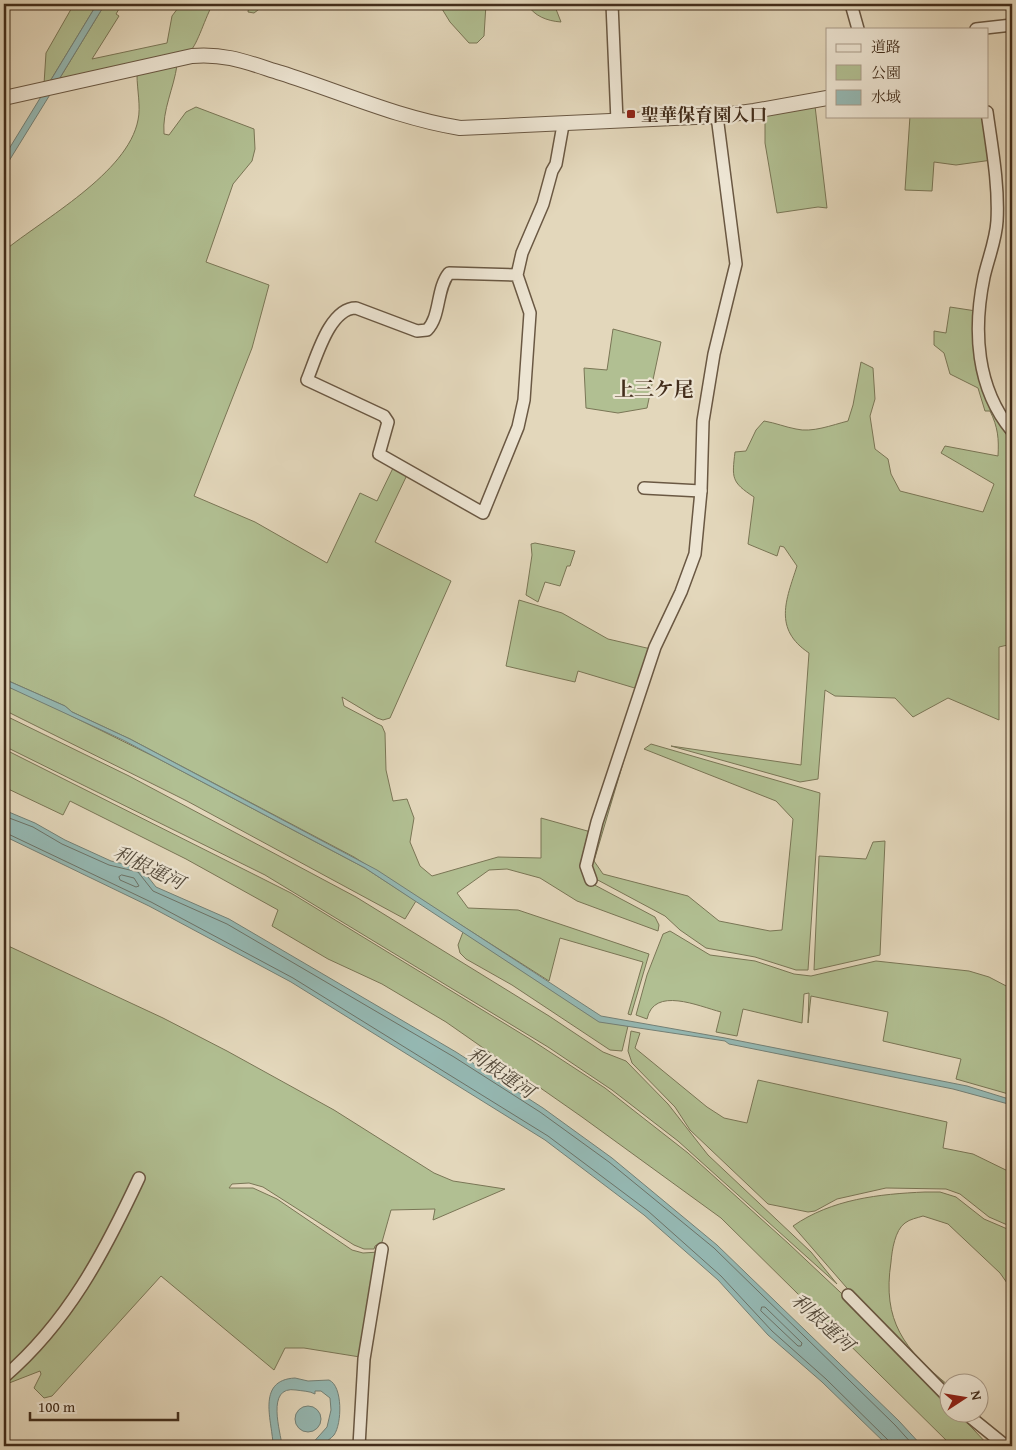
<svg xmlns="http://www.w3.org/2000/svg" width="1016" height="1450" viewBox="0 0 1016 1450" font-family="'Gentium Book Plus','Noto Serif JP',serif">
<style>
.green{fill:#b1bf92;stroke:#7a7656}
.water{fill:#95b9b4;stroke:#748177}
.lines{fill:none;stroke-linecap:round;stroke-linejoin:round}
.shore{stroke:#6c7368;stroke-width:1}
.minor-casing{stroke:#6a5843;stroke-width:14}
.tertiary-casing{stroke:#6a5843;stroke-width:16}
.minor{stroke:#ede5d3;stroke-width:11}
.tertiary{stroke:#ede5d3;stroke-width:14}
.poi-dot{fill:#8f2418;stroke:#ede5d3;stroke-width:2}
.labels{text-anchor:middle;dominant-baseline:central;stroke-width:4.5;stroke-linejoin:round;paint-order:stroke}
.poi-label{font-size:18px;font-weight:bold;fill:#422d1b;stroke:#ede5d3;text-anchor:start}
.water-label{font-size:19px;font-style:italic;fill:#53493a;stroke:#ede5d3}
.quarter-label{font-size:20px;font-weight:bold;fill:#422d1b;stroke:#ede5d3}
</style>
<rect width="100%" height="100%" fill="#e3d7bb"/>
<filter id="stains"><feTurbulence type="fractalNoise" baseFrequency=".004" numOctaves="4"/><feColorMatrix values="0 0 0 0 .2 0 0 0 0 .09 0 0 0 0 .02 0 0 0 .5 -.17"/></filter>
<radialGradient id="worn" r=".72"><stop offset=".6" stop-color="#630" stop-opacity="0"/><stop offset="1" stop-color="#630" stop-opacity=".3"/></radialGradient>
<g class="green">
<polygon points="74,4 97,4 49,83 44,84 46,53"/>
<path d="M105 4H122L116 14 119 16 92 59 167 43 172 16 181 4H213C206 15 197 46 190 51L58 81Z"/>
<polygon points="249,4 266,4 254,13 248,12"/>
<polygon points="439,4 486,4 484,36 477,43 469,43 450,22"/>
<path d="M527 4H554L561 22C547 21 534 16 527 4Z"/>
<path d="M177 65C174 88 162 110 164 134L169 135 186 112 196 107 254 129 255 149 252 161 233 184 206 262 269 285 252 348 194 496 255 522 327 563 360 493 377 501 394 466 407 475 375 542 451 581 390 718 383 720 377 718 342 697 344 706 382 726 385 733 386 770 393 801 407 799 414 818 410 842 420 866 432 876 498 857 541 858V818L591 832 589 882 655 917 659 925 658 931 577 901 540 878 507 869 489 870 457 893 468 908 518 910 649 954 631 1015 628 1014 643 962 560 938 549 981 354 857 130 739 72 712 65 706 4 679V251C43 219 128 173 138 120 141 107 137 89 137 75Z"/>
<polygon points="815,106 827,208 818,207 777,213 765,143 765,116"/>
<polygon points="910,116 986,116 992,160 956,165 934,162 932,191 905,190"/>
<path d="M950 307 976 311 978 359 1012 436V644L999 647V720L948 698 913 717 895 698 835 696 825 690 818 779 800 782 671 746 801 765 809 653C773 629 786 600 797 566L784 547 780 546 777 556 748 544 754 497C731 482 732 478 735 452L746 451 756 430 764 421C776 423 785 427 796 429 812 433 832 425 848 421L853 405 861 362 873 368 875 399 870 416 875 449 888 459 891 474 900 491 983 512 994 484 941 453 945 446 998 456C999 439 998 427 990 411H985L978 388 950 374 944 353 934 345V331L946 333Z"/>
<polygon points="613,329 661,342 647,408 618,413 586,408 584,368 607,370"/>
<polygon points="535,543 575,551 570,566 567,566 560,586 545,582 538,602 526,595 532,555 531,544"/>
<polygon points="519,600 562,613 608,639 651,649 638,689 578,671 575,682 506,666"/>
<polygon points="4,685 27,694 157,758 365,868 416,901 405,919 187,801 4,710"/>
<polygon points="4,715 129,776 356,897 549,1016 603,1052 626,1061 668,1104 708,1155 811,1252 837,1284 678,1141 612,1090 548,1047 265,875 4,746"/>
<polygon points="629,743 594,861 603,874 688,896 719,921 770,931 782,930 793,819 776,801 644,749 651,744 820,793 808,970 796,970 755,957 706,948 680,930 665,916 594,878 589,864 592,849"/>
<polygon points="4,749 291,893 530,1039 605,1088 688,1153 789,1244 856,1307 948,1403 948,1412 958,1413 989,1446 952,1446 721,1218 582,1117 446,1022 382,984 328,959 272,926 278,910 186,859 70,801 63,815 4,787"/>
<polygon points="885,841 880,955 814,970 819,856 866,859 873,842"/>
<path d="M670 931 710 955 755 961 794 974 811 976 876 961 969 971 989 977 1012 989V1095L956 1079 961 1059 883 1041 888 1012 811 996 808 1023 809 993 804 994 802 1023 743 1009 737 1036 716 1032 721 1012C698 1006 654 986 647 1019L636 1015 647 975 663 934Z"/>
<polygon points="463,932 599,1021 628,1026 622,1051 610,1050 512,985 466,959 460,953 458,945"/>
<polygon points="4,944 163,1018 227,1051 334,1110 434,1173 453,1181 505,1189 433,1220 435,1209 391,1210 382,1242 375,1246 374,1249 364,1249 354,1245 263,1187 249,1183 232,1184 229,1188 253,1188 277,1199 352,1250 363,1253 379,1252 360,1357 304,1348 285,1348 274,1370 161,1276 52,1396 44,1398 34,1388 41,1374 40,1371 4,1385"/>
<polygon points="631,1031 640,1033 635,1048 707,1107 724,1118 747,1123 758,1080 947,1122 943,1148 973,1154 1012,1173 1012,1227 989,1217 960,1194 946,1189 886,1188 837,1199 815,1211 808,1212 768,1204 690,1130 675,1107 632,1063 628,1051"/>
<path d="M925 1192H940L956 1197 984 1219 1012 1231V1290L1000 1273 948 1224 923 1216C917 1218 910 1219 905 1223 895 1230 892 1250 891 1262 882 1321 904 1349 948 1385V1391L853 1295 793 1226C832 1199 879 1194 925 1192Z"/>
</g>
<g class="water">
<polygon points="97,4 105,4 58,81 49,83"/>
<polygon points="51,93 4,169 4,157 42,95"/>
<polygon points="4,679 65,706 72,712 130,739 377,870 601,1016 725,1038 967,1086 1012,1100 1012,1105 953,1089 729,1044 725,1041 599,1022 365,868 123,740 4,685"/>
<polygon points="4,810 35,823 65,840 111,861 141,868 156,887 229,919 456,1052 543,1108 612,1158 717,1245 899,1421 922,1446 888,1446 822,1382 768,1335 718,1280 644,1215 545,1140 291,982 149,906 4,836"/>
<path d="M295 1378 308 1381 329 1380C343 1386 342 1424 334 1435 328 1442 318 1446 310 1446L327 1427 331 1410 330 1398 321 1391H315V1394C310 1391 302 1391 296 1390 265 1385 281 1433 282 1446H273C273 1423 255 1380 295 1378Z"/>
<circle cx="308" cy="1419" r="13"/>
</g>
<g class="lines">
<g class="shore">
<polyline points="4,816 33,827 62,844 109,865 138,872 153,891 227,924 454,1057 540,1112 609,1162 714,1248 895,1425 914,1446"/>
<polyline points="4,832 151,902 293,978 548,1136 648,1211 721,1276 772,1331 826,1379 889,1441 891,1446"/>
<polygon points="122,875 134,878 139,886 136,887 120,880 119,877"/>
<polygon points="762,1307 765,1307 802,1343 801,1346 798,1346 761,1311"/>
</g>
<defs>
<g id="minor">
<polyline points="612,4 617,121"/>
<polyline points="851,4 858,29"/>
<polyline points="976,29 1012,25"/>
<path d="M987 112C992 148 999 185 997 221 996 240 988 259 984 277 973 330 976 388 1012 431"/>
<path d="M517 275 449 273C436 289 441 316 427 330L417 331 356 308C329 308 316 359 307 380L384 416 388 422 379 454 483 513 518 427 524 400 530 313 517 275 522 253 543 204 552 171 556 164 563 125"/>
<polyline points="644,488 701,491"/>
<polyline points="591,880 586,866 597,822 655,647 681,592 695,554 701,491 703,421 714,354 736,264 717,116"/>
<polyline points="848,1295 948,1397"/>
<path d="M4 1377C68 1322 104 1253 139 1178"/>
<polyline points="964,1412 1006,1446"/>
<polyline points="359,1446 364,1359 382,1249"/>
</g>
<path id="tertiary" d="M4 98 192 56C226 53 249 63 281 73 341 92 398 118 460 128L717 116 754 111 827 98"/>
</defs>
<use href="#minor" class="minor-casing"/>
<use href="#tertiary" class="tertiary-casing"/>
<use href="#minor" class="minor"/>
<use href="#tertiary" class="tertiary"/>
</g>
<rect class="poi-dot" x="626" y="109" width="10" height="10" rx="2.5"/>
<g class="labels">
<g class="poi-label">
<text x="641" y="114">聖華保育園入口</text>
</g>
<g class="water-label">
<text transform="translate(149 867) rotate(26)">利根運河</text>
<text transform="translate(501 1072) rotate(34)">利根運河</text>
<text transform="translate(823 1322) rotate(42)">利根運河</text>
</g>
<g class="quarter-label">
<text x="654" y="388">上三ケ尾</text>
</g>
</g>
<rect width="1016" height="1450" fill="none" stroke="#e3d7bb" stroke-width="20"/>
<rect x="5" y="5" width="1006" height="1440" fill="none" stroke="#422d1b" stroke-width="2.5"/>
<rect x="10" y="10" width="996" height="1430" fill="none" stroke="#422d1b"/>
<rect x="826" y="28" width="162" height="90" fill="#ede5d3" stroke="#a99b89"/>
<rect x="836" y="44" width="25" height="8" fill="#ede5d3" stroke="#a99b89"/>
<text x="871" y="52" font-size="15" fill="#422d1b">道路</text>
<rect x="836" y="65" width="25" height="15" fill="#b1bf92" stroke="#a99b89"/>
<text x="871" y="78" font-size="15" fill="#422d1b">公園</text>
<rect x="836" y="90" width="25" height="15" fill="#95b9b4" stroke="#a99b89"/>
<text x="871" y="102" font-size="15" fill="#422d1b">水域</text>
<g transform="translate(964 1398) rotate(78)"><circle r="24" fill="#ede5d3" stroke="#a99b89"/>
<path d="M0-4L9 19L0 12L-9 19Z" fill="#8f2418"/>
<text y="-8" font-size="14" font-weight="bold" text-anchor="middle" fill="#422d1b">N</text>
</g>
<path d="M30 1412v8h148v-8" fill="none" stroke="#422d1b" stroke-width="2.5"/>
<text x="38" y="1412" font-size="15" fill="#422d1b" stroke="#ede5d3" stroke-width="4" paint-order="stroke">100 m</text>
<rect width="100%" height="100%" filter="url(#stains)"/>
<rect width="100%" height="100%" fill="url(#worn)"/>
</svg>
